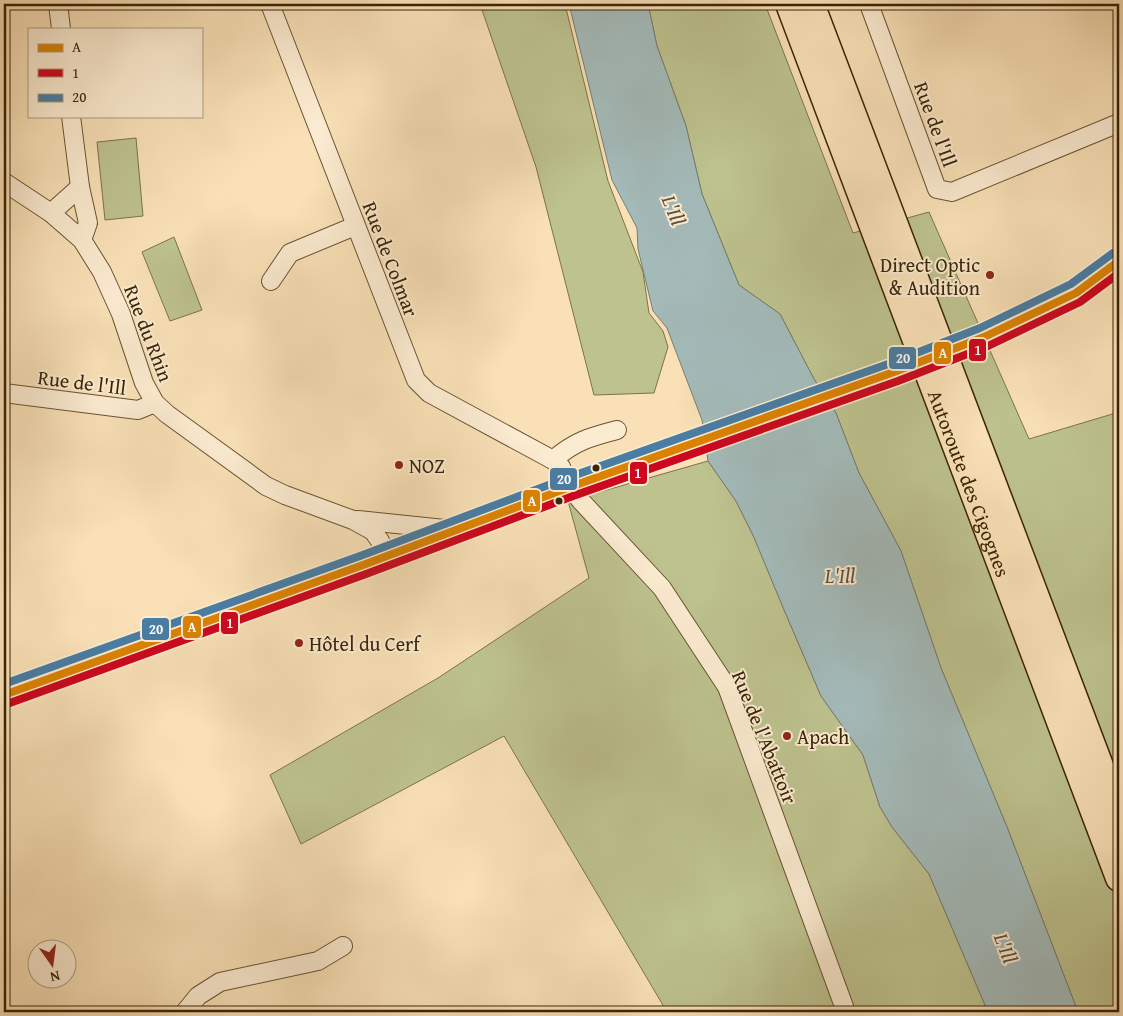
<svg xmlns="http://www.w3.org/2000/svg" width="1123" height="1016" viewBox="0 0 1123 1016" font-family="'Gentium Book Plus',serif">
<style>
.green{fill:#bdc28e;stroke:#7c734a}
.water{fill:#a3bab9;stroke:#797e71}
.lines{fill:none;stroke-linecap:round;stroke-linejoin:round}
.minor-casing{stroke:#6a5332;stroke-width:20}
.major-casing{stroke:#3a2406;stroke-width:25}
.highway-casing{stroke:#3a2406;stroke-width:29}
.minor{stroke:#fbebd0;stroke-width:18}
.major{stroke:#f9e0b6;stroke-width:22}
.highway{stroke:#f9e0b6;stroke-width:26}
.major-bridge-casing{stroke:#3a2406;stroke-width:25;stroke-linecap:butt}
.major-bridge{stroke:#f9e0b6;stroke-width:22}
.bus-1-casing{stroke:#fbebd0;stroke-width:11}
.bus-2-casing{stroke:#fbebd0;stroke-width:11}
.bus-3-casing{stroke:#fbebd0;stroke-width:11}
.bus-1{stroke:#db8202;stroke-width:8}
.bus-2{stroke:#cc071e;stroke-width:8}
.bus-3{stroke:#497da3;stroke-width:8}
.poi-dot{fill:#8f2418;stroke:#fbebd0;stroke-width:2}
.bus-dot{fill:#3a2406;stroke:#fbebd0;stroke-width:2}
.labels{text-anchor:middle;dominant-baseline:central;stroke-width:4;stroke-linejoin:round;paint-order:stroke}
.street-label{font-size:20px;fill:#3a2406;stroke:#fbebd0}
.poi-label{font-size:20px;fill:#3a2406;stroke:#fbebd0;text-anchor:start}
.water-label{font-size:21px;font-style:italic;fill:#5a513c;stroke:#fbebd0}
.line-badge{stroke:#fbebd0;stroke-width:2}
.badge-label{font-size:14px;text-anchor:middle;font-weight:bold;fill:#fff}
</style>
<rect width="100%" height="100%" fill="#f9e0b6"/>
<filter id="stains"><feTurbulence type="fractalNoise" baseFrequency=".004" numOctaves="4"/><feColorMatrix values="0 0 0 0 .2 0 0 0 0 .09 0 0 0 0 .02 0 0 0 .5 -.17"/></filter>
<radialGradient id="worn" r=".72"><stop offset=".6" stop-color="#630" stop-opacity="0"/><stop offset="1" stop-color="#630" stop-opacity=".3"/></radialGradient>
<g class="green">
<polygon points="480,4 565,4 608,181 643,272 649,313 663,331 668,347 654,393 594,395 536,167"/>
<polygon points="648,4 765,4 853,233 929,212 1029,439 1119,412 1119,1012 1078,1012 1007,827 941,668 901,551 859,473 836,413 814,379 780,314 739,285 702,194 686,126 657,46"/>
<polygon points="136,138 143,216 105,220 97,142"/>
<polygon points="174,237 202,310 170,321 142,252"/>
<polygon points="708,461 736,501 753,535 785,612 821,696 863,755 880,807 892,827 929,874 988,1012 667,1012 504,736 301,844 270,775 438,678 589,578 568,501"/>
</g>
<polygon class="water" points="569,4 648,4 657,46 686,126 702,194 739,285 780,314 814,379 836,413 859,473 901,551 941,668 1007,827 1078,1012 988,1012 929,874 892,827 880,807 863,755 821,696 785,612 753,535 736,501 708,461 702,420 667,328 653,311 638,249 637,228 612,180"/>
<g class="lines">
<defs>
<g id="minor">
<polyline points="58,4 61,29"/>
<polyline points="270,4 416,380 429,393 553,460 561,467 570,487 581,501 662,588 727,687 846,1012"/>
<polyline points="869,4 937,189 952,192 1119,123"/>
<polyline points="71,116 80,187 88,223 82,240"/>
<polyline points="4,182 51,213 82,240 102,272 121,314 144,383 155,403 167,414 266,486 285,495 353,520 373,531 380,541 385,557"/>
<polyline points="51,213 80,187"/>
<polyline points="271,281 290,253 355,226"/>
<polyline points="4,393 138,410 155,403"/>
<path d="M553 460C575 441 590 437 617 430"/>
<polyline points="358,520 454,530"/>
<polyline points="185,1012 198,996 220,982 318,961 343,946"/>
</g>
<g id="major">
<polyline points="984,337 1076,293 1119,261"/>
<polyline points="4,695 363,565 570,487 902,368"/>
</g>
<g id="highway">
<path id="s1" d="M789 4 1119 878"/>
<polyline points="811,4 1119,816"/>
</g>
</defs>
<use href="#minor" class="minor-casing"/>
<use href="#major" class="major-casing"/>
<use href="#highway" class="highway-casing"/>
<use href="#minor" class="minor"/>
<use href="#major" class="major"/>
<use href="#highway" class="highway"/>
<defs>
<polyline id="major-bridge" points="902,368 984,337"/>
</defs>
<use href="#major-bridge" class="major-bridge-casing"/>
<use href="#major-bridge" class="major-bridge"/>
<defs>
<polyline id="bus-1" points="4,695 363,565 570,487 894,372 984,337 1076,293 1119,261"/>
<polyline id="bus-2" points="7,704 366,574 573,496 898,381 988,346 1080,302 1119,273"/>
<polyline id="bus-3" points="4,684 360,556 567,478 891,363 980,328 1071,284 1113,253"/>
</defs>
<use href="#bus-1" class="bus-1-casing"/>
<use href="#bus-2" class="bus-2-casing"/>
<use href="#bus-3" class="bus-3-casing"/>
<use href="#bus-1" class="bus-1"/>
<use href="#bus-2" class="bus-2"/>
<use href="#bus-3" class="bus-3"/>
</g>
<g class="poi-dot">
<circle cx="990" cy="275" r="5"/>
<circle cx="399" cy="465" r="5"/>
<circle cx="299" cy="643" r="5"/>
<circle cx="787" cy="736" r="5"/>
</g>
<g class="bus-dot">
<circle cx="596" cy="468" r="4.5"/>
<circle cx="559" cy="501" r="4.5"/>
</g>
<g class="labels">
<g class="street-label">
<text transform="translate(936 124) rotate(70)">Rue de l'Ill</text>
<text transform="translate(391 259) rotate(69)">Rue de Colmar</text>
<text transform="translate(149 333) rotate(69)">Rue du Rhin</text>
<text transform="translate(82 382) rotate(7)">Rue de l'Ill</text>
<text stroke="none"><textPath href="#s1" startOffset="512">Autoroute des Cigognes</textPath></text>
<text transform="translate(765 737) rotate(68)">Rue de l'Abattoir</text>
</g>
<g class="poi-label">
<text x="980" y="264" text-anchor="end">Direct Optic<tspan x="980" dy="23">&amp; Audition</tspan></text>
<text x="409" y="465">NOZ</text>
<text x="309" y="643">Hôtel du Cerf</text>
<text x="797" y="736">Apach</text>
</g>
<g class="water-label">
<text transform="translate(674 210) rotate(68)">L'Ill</text>
<text x="840" y="575">L'Ill</text>
<text transform="translate(1006 948) rotate(69)">L'Ill</text>
</g>
</g>
<g class="line-badge">
<rect x="968" y="338" width="19" height="24" rx="5" fill="#cc071e"/>
<rect x="933" y="341" width="19" height="24" rx="5" fill="#db8202"/>
<rect x="888" y="346" width="29" height="24" rx="5" fill="#497da3"/>
<rect x="629" y="461" width="19" height="24" rx="5" fill="#cc071e"/>
<rect x="549" y="467" width="29" height="24" rx="5" fill="#497da3"/>
<rect x="522" y="489" width="19" height="24" rx="5" fill="#db8202"/>
<rect x="220" y="611" width="19" height="24" rx="5" fill="#cc071e"/>
<rect x="182" y="615" width="20" height="24" rx="5" fill="#db8202"/>
<rect x="141" y="617" width="29" height="24" rx="5" fill="#497da3"/>
</g>
<g class="badge-label">
<text x="978" y="355">1</text>
<text x="943" y="358">A</text>
<text x="903" y="363">20</text>
<text x="638" y="478">1</text>
<text x="564" y="484">20</text>
<text x="532" y="506">A</text>
<text x="230" y="628">1</text>
<text x="192" y="632">A</text>
<text x="156" y="634">20</text>
</g>
<rect width="1123" height="1016" fill="none" stroke="#f9e0b6" stroke-width="20"/>
<rect x="5" y="5" width="1113" height="1006" fill="none" stroke="#3a2406" stroke-width="2.5"/>
<rect x="10" y="10" width="1103" height="996" fill="none" stroke="#3a2406"/>
<rect x="28" y="28" width="175" height="90" fill="#fbebd0" stroke="#ae9b7f"/>
<rect x="38" y="44" width="25" height="8" fill="#db8202" stroke="#ae9b7f"/>
<text x="72" y="52" font-size="15" fill="#3a2406">A</text>
<rect x="38" y="69" width="25" height="8" fill="#cc071e" stroke="#ae9b7f"/>
<text x="72" y="78" font-size="15" fill="#3a2406">1</text>
<rect x="38" y="94" width="25" height="8" fill="#497da3" stroke="#ae9b7f"/>
<text x="72" y="102" font-size="15" fill="#3a2406">20</text>
<g transform="translate(52 964) rotate(166)"><circle r="24" fill="#fbebd0" stroke="#ae9b7f"/>
<path d="M0-4L9 19L0 12L-9 19Z" fill="#8f2418"/>
<text y="-8" font-size="14" font-weight="bold" text-anchor="middle" fill="#3a2406">N</text>
</g>
<rect width="100%" height="100%" filter="url(#stains)"/>
<rect width="100%" height="100%" fill="url(#worn)"/>
</svg>
